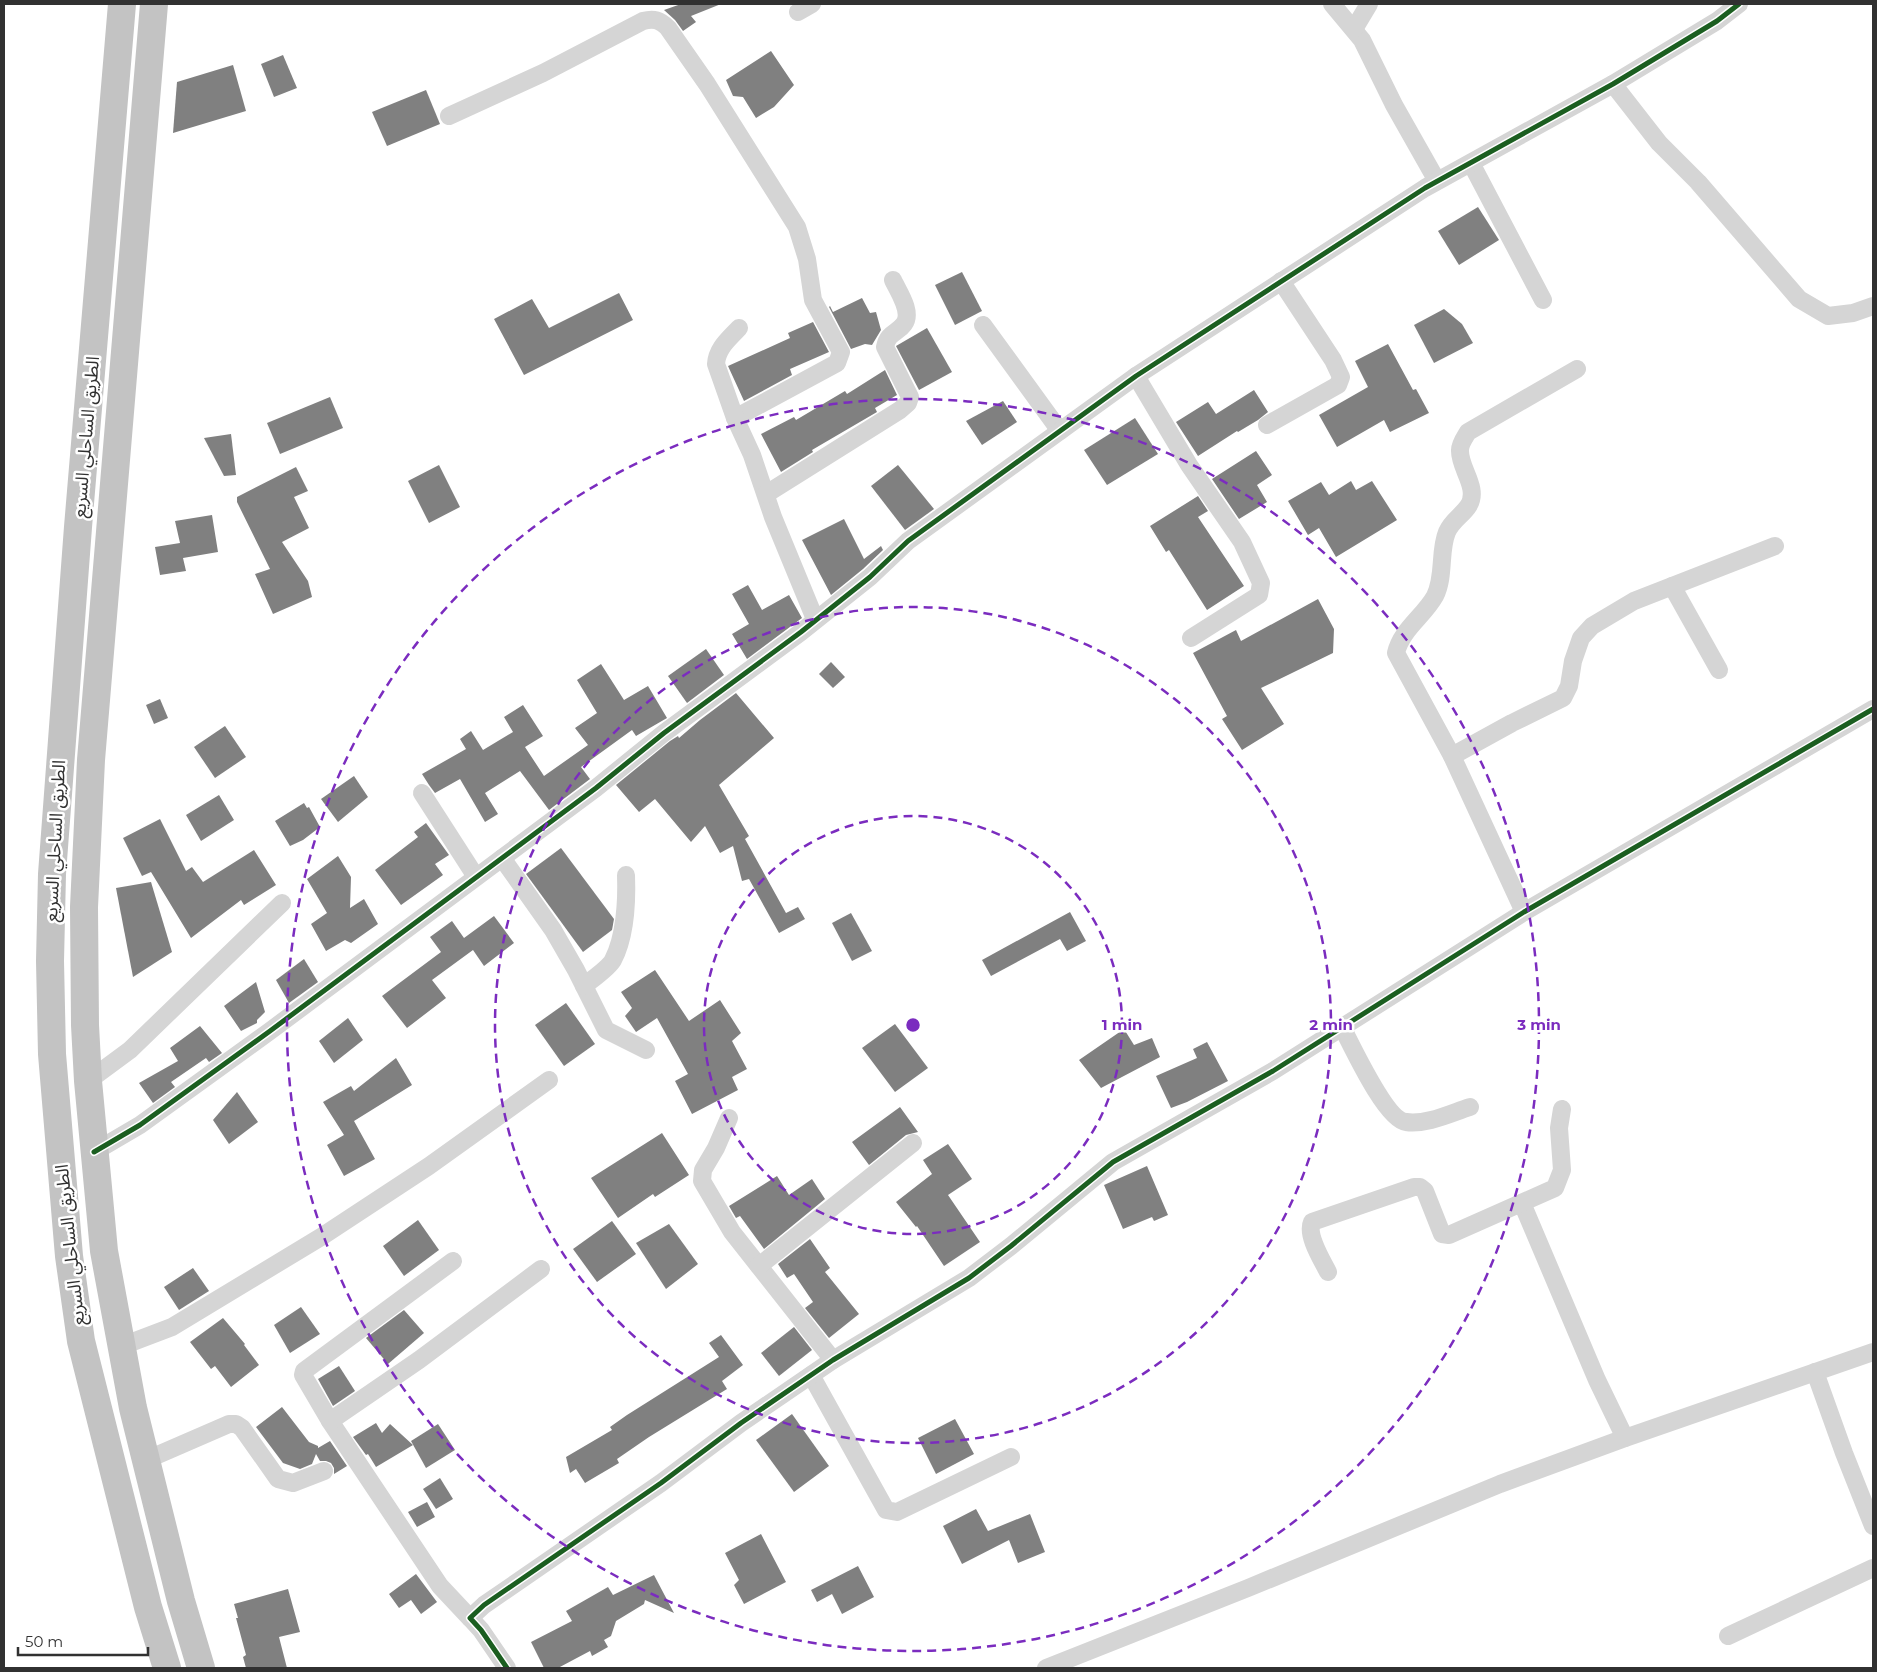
<svg xmlns="http://www.w3.org/2000/svg" width="1877" height="1672" viewBox="0 0 1877 1672" font-family="Montserrat,'Noto Sans Arabic',sans-serif">
<style>
.building{fill:#808080}
.lines{fill:none;stroke-linecap:round;stroke-linejoin:round}
.street{stroke:#d5d5d5;stroke-width:18}
.highway{stroke:#c3c3c3;stroke-width:28}
.cycleway-casing{stroke:#fff;stroke-width:8}
.cycleway{stroke:#1b5e20;stroke-width:5}
.ring{fill:none;stroke:#7b2cbf;stroke-width:2.5;stroke-dasharray:9 6}
.labels{text-anchor:middle;dominant-baseline:central;stroke-width:5;stroke-linejoin:round;paint-order:stroke}
.street-label{font-size:18px;fill:#313131;stroke:#fff}
.centre{fill:#7b2cbf;stroke:#fff;stroke-width:2.5}
.ring-label{font-size:15px;text-anchor:middle;font-weight:bold;fill:#7b2cbf;stroke:#fff;stroke-width:5;stroke-linejoin:round;paint-order:stroke}
</style>
<rect width="100%" height="100%" fill="#fff"/>
<g class="building">
<polygon points="681,4 721,4 691,16 696,22 683,31 675,20 664,10"/>
<polygon points="771,51 794,85 774,107 756,118 743,97 733,96 726,80"/>
<polygon points="283,55 297,88 274,97 261,64"/>
<polygon points="233,65 246,111 173,133 177,82"/>
<polygon points="426,90 440,124 387,146 372,112"/>
<polygon points="1478,207 1499,240 1459,265 1438,231"/>
<polygon points="962,272 982,311 955,325 935,285"/>
<polygon points="619,293 633,320 524,375 494,319 532,299 549,328"/>
<polygon points="862,298 870,313 876,312 881,330 872,345 865,344 851,349 829,307 830,306 833,312"/>
<polygon points="1444,309 1462,324 1473,343 1434,363 1414,325"/>
<polygon points="813,322 829,352 790,369 792,375 744,401 728,366 790,338 788,333"/>
<polygon points="927,328 952,372 919,390 896,346"/>
<polygon points="1388,344 1413,390 1416,389 1429,413 1390,432 1384,420 1337,447 1319,415 1368,387 1355,361"/>
<polygon points="885,370 897,395 875,408 877,412 812,450 813,452 781,472 761,434 794,417 796,420 845,391 847,394"/>
<polygon points="1254,390 1268,412 1258,420 1238,432 1237,431 1198,456 1176,422 1208,402 1216,414"/>
<polygon points="330,397 343,428 280,454 267,423"/>
<polygon points="1003,401 1017,422 982,445 966,421"/>
<polygon points="1135,418 1158,454 1107,485 1084,450"/>
<polygon points="231,434 236,475 224,476 204,438"/>
<polygon points="1256,451 1272,475 1257,485 1267,502 1239,519 1212,479"/>
<polygon points="439,465 460,507 429,523 408,481"/>
<polygon points="898,465 934,509 905,530 871,486"/>
<polygon points="296,467 308,491 294,497 309,528 282,542 308,581 312,597 273,614 255,574 270,569 237,502 237,497"/>
<polygon points="1351,481 1356,490 1372,481 1397,520 1336,557 1319,528 1308,535 1288,501 1321,482 1329,495"/>
<polygon points="1198,496 1208,511 1198,517 1244,586 1207,610 1169,550 1166,552 1150,526"/>
<polygon points="212,515 218,552 183,558 186,571 160,575 155,547 180,543 175,521"/>
<polygon points="844,519 864,559 881,546 883,550 863,569 831,595 802,540"/>
<polygon points="748,585 762,610 789,595 802,618 747,659 732,634 749,624 732,594"/>
<polygon points="1318,599 1334,629 1333,653 1261,688 1284,724 1242,750 1222,719 1227,716 1193,653 1236,630 1241,641"/>
<polygon points="706,649 724,675 687,703 668,676"/>
<polygon points="831,662 845,677 833,688 819,674"/>
<polygon points="601,664 624,700 648,686 667,718 636,736 632,730 581,767 590,779 549,810 520,771 485,793 498,814 485,822 460,779 435,793 429,785 422,774 466,749 460,739 471,731 483,750 513,732 504,717 523,705 543,736 525,747 544,776 588,745 575,728 597,713 577,680"/>
<polygon points="736,693 774,738 719,785 749,836 745,839 786,913 798,907 805,919 779,933 749,879 742,881 733,846 720,853 705,826 691,842 655,799 639,812 616,785 670,741 678,736 679,738 700,720"/>
<polygon points="160,699 168,718 154,724 146,705"/>
<polygon points="225,726 246,757 215,778 194,747"/>
<polygon points="354,776 368,797 338,822 321,799"/>
<polygon points="219,795 234,820 201,841 186,815"/>
<polygon points="304,803 307,808 309,807 320,827 303,840 290,846 275,821"/>
<polygon points="160,819 186,871 192,867 203,882 254,850 276,885 244,905 241,900 191,938 151,872 142,876 123,838"/>
<polygon points="426,823 449,855 435,864 443,875 401,905 375,870 418,837 414,832"/>
<polygon points="561,848 614,919 612,930 583,952 526,874"/>
<polygon points="338,856 351,877 350,908 364,899 378,924 351,943 345,940 326,951 311,924 327,913 307,879"/>
<polygon points="151,882 172,952 133,977 116,888"/>
<polygon points="1070,912 1086,941 1067,951 1060,939 991,976 982,960"/>
<polygon points="851,913 872,951 852,961 832,923"/>
<polygon points="494,916 514,943 484,966 473,950 432,980 446,998 407,1028 382,996 441,952 430,937 452,921 464,938"/>
<polygon points="304,959 318,982 289,1003 276,980"/>
<polygon points="655,970 689,1021 720,1000 741,1033 732,1041 747,1069 732,1077 738,1090 692,1114 675,1081 688,1074 657,1018 636,1032 625,1016 632,1008 621,992"/>
<polygon points="256,982 265,1012 257,1020 257,1023 241,1031 224,1006"/>
<polygon points="566,1003 595,1044 564,1066 535,1025"/>
<polygon points="348,1018 363,1040 334,1063 319,1041"/>
<polygon points="895,1024 928,1068 895,1092 862,1048"/>
<polygon points="200,1026 222,1053 209,1062 206,1058 171,1082 175,1087 153,1103 139,1083 178,1061 170,1048"/>
<polygon points="1124,1029 1134,1045 1152,1038 1160,1057 1101,1088 1079,1060"/>
<polygon points="1207,1042 1228,1081 1187,1102 1171,1108 1156,1076 1197,1058 1193,1049"/>
<polygon points="396,1058 412,1085 354,1121 375,1159 344,1176 327,1145 344,1135 323,1102 351,1086 354,1091"/>
<polygon points="237,1092 258,1122 229,1144 213,1120"/>
<polygon points="900,1107 918,1132 906,1135 869,1165 852,1142"/>
<polygon points="662,1133 689,1175 655,1197 653,1194 618,1218 591,1178"/>
<polygon points="948,1144 972,1179 948,1195 980,1242 944,1266 917,1226 916,1227 896,1202 932,1174 923,1160"/>
<polygon points="1147,1166 1168,1215 1154,1221 1152,1217 1123,1229 1104,1185"/>
<polygon points="777,1176 789,1195 812,1179 825,1199 764,1249 740,1216 736,1218 729,1206"/>
<polygon points="418,1220 439,1250 404,1276 383,1246"/>
<polygon points="612,1221 636,1254 597,1282 573,1249"/>
<polygon points="669,1224 698,1264 666,1289 636,1243"/>
<polygon points="810,1239 830,1268 825,1272 859,1314 829,1338 805,1308 813,1302 794,1274 787,1278 778,1264"/>
<polygon points="193,1268 209,1291 179,1310 164,1287"/>
<polygon points="301,1307 320,1334 290,1353 274,1325"/>
<polygon points="404,1310 424,1333 388,1364 366,1338"/>
<polygon points="223,1318 245,1344 244,1345 259,1365 231,1387 215,1366 211,1369 190,1342"/>
<polygon points="794,1327 812,1350 779,1376 761,1353"/>
<polygon points="721,1335 743,1365 722,1381 727,1389 649,1437 617,1459 619,1463 585,1483 576,1469 570,1473 566,1457 612,1430 610,1427 627,1415 719,1357 709,1343"/>
<polygon points="339,1366 355,1391 333,1406 318,1379"/>
<polygon points="282,1407 309,1442 318,1446 318,1448 330,1441 347,1466 334,1474 334,1468 331,1463 326,1461 320,1461 316,1454 312,1464 300,1469 283,1463 256,1427"/>
<polygon points="792,1414 829,1466 794,1492 756,1440"/>
<polygon points="955,1419 974,1454 936,1474 918,1438"/>
<polygon points="376,1423 382,1433 390,1424 413,1445 376,1467 368,1454 366,1455 353,1437"/>
<polygon points="438,1424 455,1450 426,1468 411,1441"/>
<polygon points="440,1478 453,1499 436,1509 423,1489"/>
<polygon points="427,1502 435,1517 417,1527 408,1512"/>
<polygon points="976,1509 988,1531 1030,1514 1045,1552 1018,1563 1009,1540 962,1564 943,1526"/>
<polygon points="761,1534 786,1582 744,1604 734,1585 739,1580 725,1553"/>
<polygon points="858,1566 874,1597 842,1614 832,1594 817,1602 811,1590"/>
<polygon points="416,1574 437,1602 421,1614 411,1600 399,1608 389,1594"/>
<polygon points="654,1575 674,1613 645,1600 644,1604 616,1621 611,1636 604,1640 608,1647 592,1656 590,1651 558,1668 544,1668 531,1642 572,1621 566,1611 608,1587 613,1595"/>
<polygon points="288,1589 300,1632 279,1637 287,1668 246,1668 243,1657 246,1655 236,1618 238,1618 234,1604"/>
</g>
<g class="lines">
<g class="street">
<polyline points="1332,4 1362,40 1394,105 1437,181"/>
<polyline points="798,12 812,4"/>
<polyline points="1354,29 1369,4"/>
<polyline points="1613,84 1659,143 1698,182 1799,299 1828,316 1853,313 1873,306"/>
<path d="M449 116 543 73 643 21C654 18 660 20 668 28L707 84 797 227 807 259 813 300 841 352 837 363 735 418"/>
<polyline points="1471,163 1543,300"/>
<polyline points="983,325 1060,431"/>
<path d="M739 328C729 339 717 348 716 364L735 418 752 455 773 517 815 619"/>
<polyline points="1136,376 1189,465 1242,542 1261,583 1259,595 1191,638"/>
<polyline points="1267,425 1338,385 1341,377 1333,360 1281,281"/>
<path d="M766 494 900 410 908 403 910 397 885 347C888 332 897 334 904 324 913 312 898 291 893 280"/>
<polyline points="1672,586 1719,670"/>
<polyline points="1452,756 1512,723 1563,698 1569,686 1573,661 1581,638 1592,626 1634,601 1775,546"/>
<polyline points="422,793 476,877"/>
<polyline points="502,858 553,930 576,970 606,1030 646,1050"/>
<path d="M1524 912 1452 756 1396 653C1401 630 1424 616 1435 596 1445 576 1439 551 1447 532 1452 520 1463 515 1469 505 1479 487 1459 468 1460 450 1460 444 1465 437 1468 432L1577 369"/>
<path d="M584 986C591 980 609 968 613 960 625 937 627 901 626 875"/>
<path d="M1342 1027C1352 1046 1386 1120 1406 1122 1427 1125 1451 1113 1470 1107"/>
<polyline points="88,1081 130,1050 282,903"/>
<polyline points="729,1118 716,1148 703,1170 702,1181 732,1232 833,1360"/>
<polyline points="94,1152 140,1125 270,1031 596,788 664,733 801,632 870,577 908,541 1136,376 1425,188 1613,84 1717,21 1739,4"/>
<polyline points="1522,1203 1597,1380 1625,1438"/>
<polyline points="453,1261 304,1371 303,1375 330,1421 440,1586 470,1618"/>
<polyline points="759,1266 913,1143"/>
<path d="M1328 1272C1322 1260 1306 1235 1312 1222L1414 1187H1420L1425 1191 1442 1234 1449 1235 1555 1188 1562 1170 1559 1128 1562 1109"/>
<polyline points="122,1346 172,1327 321,1237 429,1166 549,1080"/>
<polyline points="1815,1372 1844,1453 1873,1526"/>
<polyline points="811,1375 886,1510 897,1512 1011,1457"/>
<polyline points="330,1421 419,1360 541,1269"/>
<polyline points="146,1460 229,1424 236,1424 242,1428 278,1479 293,1483 324,1471"/>
<polyline points="1728,1636 1873,1568"/>
<polyline points="507,1668 481,1630 470,1618 484,1605 661,1483 741,1423 833,1360 969,1278 1011,1246 1113,1162 1273,1071 1524,912 1873,709"/>
<polyline points="1046,1668 1248,1588 1500,1484 1625,1438 1873,1352"/>
</g>
<g class="highway">
<polyline points="122,4 78,527 52,874 50,961 52,1054 69,1256 81,1341 148,1607 167,1668"/>
<polyline points="154,4 91,760 84,907 85,1025 88,1081 104,1251 133,1408 181,1601 201,1668"/>
</g>
<defs>
<g id="cycleway">
<polyline points="94,1152 140,1125 270,1031 596,788 664,733 801,632 870,577 908,541 1136,376 1425,188 1613,84 1717,21 1739,4"/>
<polyline points="507,1668 481,1630 470,1618 484,1605 661,1483 741,1423 833,1360 969,1278 1011,1246 1113,1162 1273,1071 1524,912 1873,709"/>
</g>
</defs>
<use href="#cycleway" class="cycleway-casing"/>
<use href="#cycleway" class="cycleway"/>
</g>
<g class="ring">
<circle cx="913" cy="1025" r="209"/>
<circle cx="913" cy="1025" r="418"/>
<circle cx="913" cy="1025" r="626"/>
</g>
<g class="labels">
<g class="street-label">
<text transform="translate(86 437) rotate(-85)">الطريق الساحلي السريع</text>
<text transform="translate(55 841) rotate(-87)">الطريق الساحلي السريع</text>
<text transform="translate(70 1245) rotate(-96)">الطريق الساحلي السريع</text>
</g>
</g>
<circle cx="913" cy="1025" r="8" class="centre"/>
<g class="ring-label">
<text x="1122" y="1030">1 min</text>
<text x="1331" y="1030">2 min</text>
<text x="1539" y="1030">3 min</text>
</g>
<rect width="1877" height="1672" fill="none" stroke="#313131" stroke-width="10"/>
<path d="M18 1647v8h130v-8" fill="none" stroke="#313131" stroke-width="2.5"/>
<text x="25" y="1647" font-size="15" fill="#313131" stroke="#ffffff" stroke-width="4" paint-order="stroke">50 m</text>
</svg>
